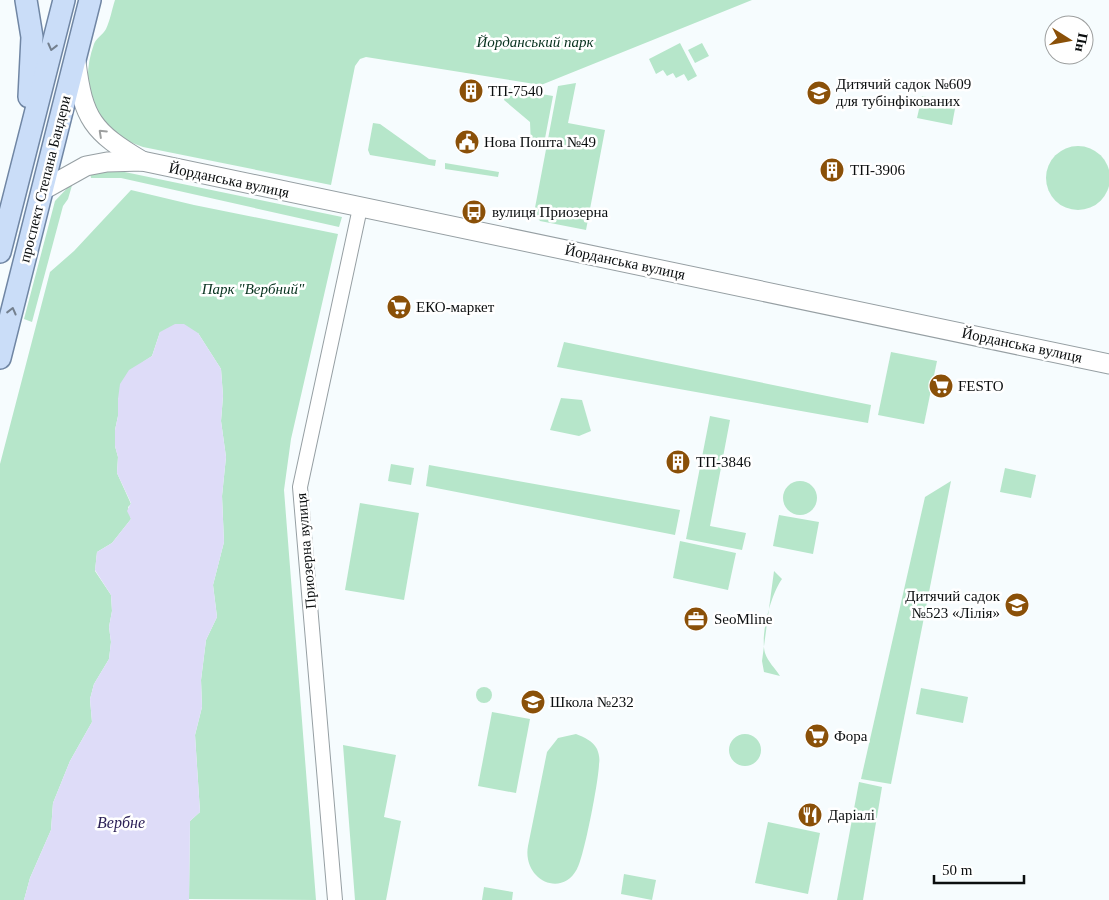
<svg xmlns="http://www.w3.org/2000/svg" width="1109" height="900" viewBox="0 0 1109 900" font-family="Georgia,serif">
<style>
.green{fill:#b6e6ca}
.water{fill:#dedcf8}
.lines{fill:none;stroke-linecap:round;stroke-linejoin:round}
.street-casing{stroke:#969fa3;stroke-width:16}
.secondary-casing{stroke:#969fa3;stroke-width:21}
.primary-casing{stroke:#7086a4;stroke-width:24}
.street{stroke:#fff;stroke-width:14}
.secondary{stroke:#fff;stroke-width:19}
.primary{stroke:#caddf8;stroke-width:21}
.oneway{stroke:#74808f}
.oneway2{stroke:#9d9f9f}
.labels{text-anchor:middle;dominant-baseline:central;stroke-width:5;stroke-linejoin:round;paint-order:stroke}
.park-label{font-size:15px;font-style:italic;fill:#08321f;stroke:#fff}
.poi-label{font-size:15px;fill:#0b0e0f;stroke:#fff;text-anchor:start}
.street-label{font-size:15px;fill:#0b0e0f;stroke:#fff}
.water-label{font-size:16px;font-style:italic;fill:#2c2157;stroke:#fff}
</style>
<rect width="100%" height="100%" fill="#f6fcfe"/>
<g class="green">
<path d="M115 0H752L541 85 366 57 360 59 355 66 331 185 143 147C96 132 77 91 94 44 96 38 103 35 106 29 110 21 112 9 115 0Z"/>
<polygon points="680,43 697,76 688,81 684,74 676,78 673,73 667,76 663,70 656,74 649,59"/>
<polygon points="702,43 709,56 695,63 688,50"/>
<polygon points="576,83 568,123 605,130 586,230 540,221 534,213 558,86"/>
<polygon points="506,88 553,96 543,149 531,146 530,122 504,100"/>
<polygon points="922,96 956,103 952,125 917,118"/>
<polygon points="373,123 380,124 429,159 436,160 435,166 370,155 368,150"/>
<circle cx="1078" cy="178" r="32"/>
<polygon points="445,163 499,172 498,177 445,169"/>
<polygon points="115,170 342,217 339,227 121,178 91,178 90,173"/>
<polygon points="73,182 68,199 63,206 32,322 24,319 55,201"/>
<polygon points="131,190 194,205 338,234 291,439 284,490 316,900 189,899 190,821 200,812 195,735 202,707 201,680 206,640 217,617 213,585 224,542 222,496 226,457 221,421 223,396 221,369 198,333 160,332 152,356 143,362 118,399 118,416 115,430 115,446 118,457 117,473 131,504 128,507 131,519 112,543 97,552 95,571 111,595 112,611 109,627 111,642 109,659 94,684 90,699 92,722 70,761 53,803 51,830 30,878 24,900 0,900 0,464 50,272 74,251"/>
<polygon points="564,342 871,405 868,423 557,367"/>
<polygon points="891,352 937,361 924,424 878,415"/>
<polygon points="561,398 582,400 591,431 579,436 550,430"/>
<polygon points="710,416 730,420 710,526 746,533 742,550 686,539"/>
<polygon points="391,464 414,468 411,485 388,481"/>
<polygon points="429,465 680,510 675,535 426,486"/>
<polygon points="1005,468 1036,475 1031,498 1000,492"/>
<polygon points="951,481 891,784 861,779 925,497"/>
<circle cx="800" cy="498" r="17"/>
<polygon points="360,503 419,513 404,600 345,590"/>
<polygon points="779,515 819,522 813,554 773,546"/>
<polygon points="680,541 736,553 728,590 673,578"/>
<path d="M774 571 782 579C771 594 760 635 765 653 768 662 775 668 780 676L764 672 762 661Z"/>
<circle cx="484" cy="695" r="8"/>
<polygon points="921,688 968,697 963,723 916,714"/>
<polygon points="492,712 530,719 516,793 478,786"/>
<circle cx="745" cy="750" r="16"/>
<path d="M576 734C584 737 593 741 597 749 599 754 600 759 599 764 599 779 584 858 577 869 561 899 522 879 528 846L547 752 558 738Z"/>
<polygon points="343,745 396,755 384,817 401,821 386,900 355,900"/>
<polygon points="859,782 882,787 863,900 837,900"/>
<polygon points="768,822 820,833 808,894 755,883"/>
<polygon points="624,874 656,880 652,900 621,894"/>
<polygon points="484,887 513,892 512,900 482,900"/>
</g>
<polygon class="water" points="175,324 184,324 198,333 221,369 223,396 221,421 226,457 222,496 224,542 213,585 217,617 206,640 201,680 202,707 195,735 200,812 190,821 189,900 24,900 30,878 51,830 53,803 70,761 92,722 90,699 94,684 109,659 111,642 109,627 112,611 111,595 95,570 97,552 112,543 131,519 127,511 131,503 117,473 118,457 115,446 115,430 118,416 118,399 120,384 129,370 152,356 160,332"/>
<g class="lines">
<defs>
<polyline id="street" points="335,900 300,487 360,208"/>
<g id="secondary">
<path d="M76 62C83 119 93 132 142 161"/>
<polyline points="43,190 86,166 107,162 142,161 1109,364"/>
</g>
<g id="primary">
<polyline points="26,0 32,37 29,97"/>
<polyline points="0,252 64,0"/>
<polyline points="0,358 90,0"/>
</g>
</defs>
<use href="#street" class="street-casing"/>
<use href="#secondary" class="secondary-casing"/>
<use href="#primary" class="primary-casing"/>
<use href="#street" class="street"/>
<use href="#secondary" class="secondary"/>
<use href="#primary" class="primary"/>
</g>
<defs><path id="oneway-chevron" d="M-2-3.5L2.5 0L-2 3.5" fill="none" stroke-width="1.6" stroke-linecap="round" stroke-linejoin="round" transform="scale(1.25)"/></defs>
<g class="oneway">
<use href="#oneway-chevron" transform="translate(52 47) rotate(104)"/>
<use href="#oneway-chevron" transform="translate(12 311) rotate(-76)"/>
</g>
<use class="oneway2" href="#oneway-chevron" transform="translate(102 133) rotate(-137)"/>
<defs>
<symbol id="building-disc" viewBox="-11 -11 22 22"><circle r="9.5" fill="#8a5008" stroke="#fff"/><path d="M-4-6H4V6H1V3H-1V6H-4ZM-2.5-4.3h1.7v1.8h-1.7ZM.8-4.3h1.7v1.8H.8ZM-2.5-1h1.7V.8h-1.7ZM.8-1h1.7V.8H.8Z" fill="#fff"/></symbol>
<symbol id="school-disc" viewBox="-11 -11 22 22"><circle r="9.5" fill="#8a5008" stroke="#fff"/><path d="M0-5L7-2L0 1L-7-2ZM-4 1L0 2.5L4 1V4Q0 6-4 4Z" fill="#fff"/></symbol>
<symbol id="civic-disc" viewBox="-11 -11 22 22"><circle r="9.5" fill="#8a5008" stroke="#fff"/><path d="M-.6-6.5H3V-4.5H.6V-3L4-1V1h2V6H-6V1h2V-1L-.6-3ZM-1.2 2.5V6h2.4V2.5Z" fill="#fff"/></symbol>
<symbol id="bus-disc" viewBox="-11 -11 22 22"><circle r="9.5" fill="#8a5008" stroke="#fff"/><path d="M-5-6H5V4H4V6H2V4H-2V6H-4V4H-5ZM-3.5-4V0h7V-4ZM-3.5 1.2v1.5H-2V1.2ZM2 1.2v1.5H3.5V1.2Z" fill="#fff"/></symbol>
<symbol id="supermarket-disc" viewBox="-11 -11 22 22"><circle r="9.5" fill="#8a5008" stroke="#fff"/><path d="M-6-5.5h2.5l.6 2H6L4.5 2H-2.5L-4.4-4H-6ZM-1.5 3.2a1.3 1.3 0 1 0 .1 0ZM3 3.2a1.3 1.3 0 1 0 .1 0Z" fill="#fff"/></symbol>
<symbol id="office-disc" viewBox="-11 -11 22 22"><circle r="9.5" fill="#8a5008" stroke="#fff"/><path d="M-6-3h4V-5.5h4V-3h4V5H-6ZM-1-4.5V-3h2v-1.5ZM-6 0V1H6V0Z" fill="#fff"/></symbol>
<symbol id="restaurant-disc" viewBox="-11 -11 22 22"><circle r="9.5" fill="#8a5008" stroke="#fff"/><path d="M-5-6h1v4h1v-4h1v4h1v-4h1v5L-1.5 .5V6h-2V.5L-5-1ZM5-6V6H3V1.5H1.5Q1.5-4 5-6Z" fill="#fff"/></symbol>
</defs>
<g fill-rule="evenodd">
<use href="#building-disc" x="457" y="77" width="28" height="28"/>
<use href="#school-disc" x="805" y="79" width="28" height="28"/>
<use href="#civic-disc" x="453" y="128" width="28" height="28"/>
<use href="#building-disc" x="818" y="156" width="28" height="28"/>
<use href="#bus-disc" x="460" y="198" width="28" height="28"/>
<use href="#supermarket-disc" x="385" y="293" width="28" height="28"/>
<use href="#supermarket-disc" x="927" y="372" width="28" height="28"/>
<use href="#building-disc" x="664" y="448" width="28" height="28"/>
<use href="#school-disc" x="1003" y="591" width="28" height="28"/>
<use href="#office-disc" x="682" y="605" width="28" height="28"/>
<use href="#school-disc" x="519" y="688" width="28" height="28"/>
<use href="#supermarket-disc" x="803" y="722" width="28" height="28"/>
<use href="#restaurant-disc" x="796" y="801" width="28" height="28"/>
</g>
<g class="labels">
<g class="park-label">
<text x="535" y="42">Йорданський парк</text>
<text x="253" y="289">Парк "Вербний"</text>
</g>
<g class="poi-label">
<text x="836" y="84">Дитячий садок №609<tspan x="836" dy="17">для тубінфікованих</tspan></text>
<text x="488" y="91">ТП-7540</text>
<text x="484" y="142">Нова Пошта №49</text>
<text x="850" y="170">ТП-3906</text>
<text x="492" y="212">вулиця Приозерна</text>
<text x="416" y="307">ЕКО-маркет</text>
<text x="958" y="386">FESTO</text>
<text x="696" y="462">ТП-3846</text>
<text x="1000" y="596" text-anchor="end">Дитячий садок<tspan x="1000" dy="17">№523 «Лілія»</tspan></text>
<text x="714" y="619">SeoMline</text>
<text x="550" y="702">Школа №232</text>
<text x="834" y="736">Фора</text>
<text x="828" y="815">Даріалі</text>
</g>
<g class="street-label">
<text transform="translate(45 179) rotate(-76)">проспект Степана Бандери</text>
<text transform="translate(229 180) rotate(12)">Йорданська вулиця</text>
<text transform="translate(625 262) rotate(12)">Йорданська вулиця</text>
<text transform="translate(1022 345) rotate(12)">Йорданська вулиця</text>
<text transform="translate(306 551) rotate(-95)">Приозерна вулиця</text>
</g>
<g class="water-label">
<text x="121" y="822">Вербне</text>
</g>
</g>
<g transform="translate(1069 40) rotate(101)"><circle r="24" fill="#ffffff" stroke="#9d9f9f"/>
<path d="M0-4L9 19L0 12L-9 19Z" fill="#8a5008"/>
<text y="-8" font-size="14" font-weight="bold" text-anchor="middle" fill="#0b0e0f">Пн</text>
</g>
<path d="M934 875v8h90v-8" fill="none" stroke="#0b0e0f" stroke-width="2.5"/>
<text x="942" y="875" font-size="15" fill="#0b0e0f" stroke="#ffffff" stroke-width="4" paint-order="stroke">50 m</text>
</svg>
